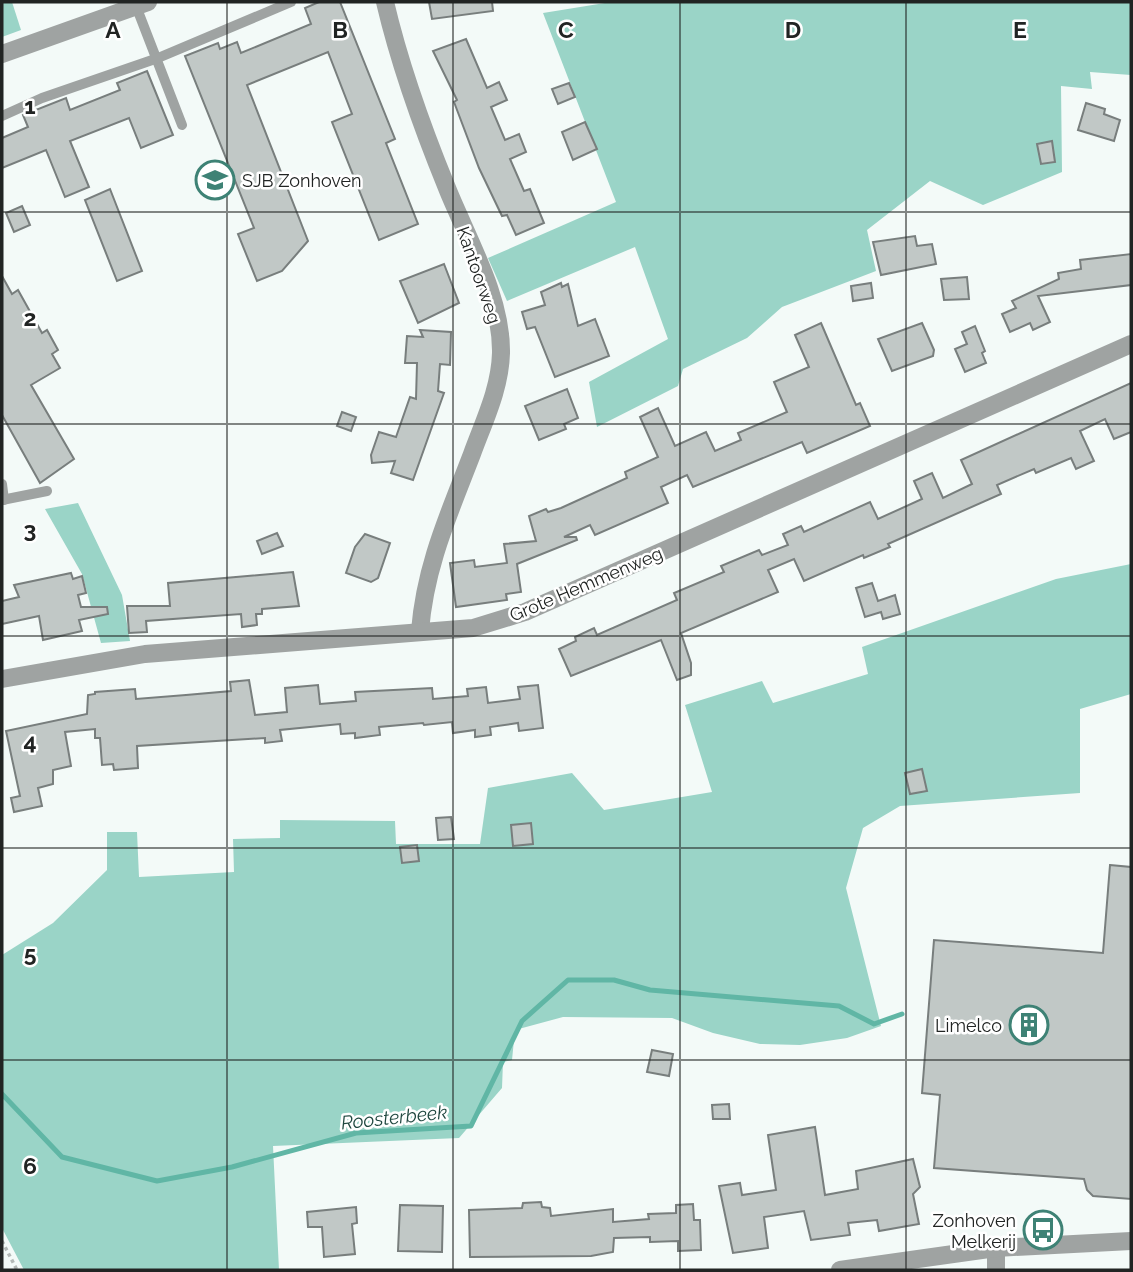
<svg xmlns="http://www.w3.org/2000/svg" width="1133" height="1272" viewBox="0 0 1133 1272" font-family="Raleway,sans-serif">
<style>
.green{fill:#9ad4c7}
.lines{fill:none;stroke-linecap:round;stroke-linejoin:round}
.stream{stroke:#60b6a5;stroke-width:5}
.building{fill:#c1c8c6;stroke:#787e7d;stroke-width:2}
.path{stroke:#b3b9b7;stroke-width:3.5;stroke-dasharray:3.5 3.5;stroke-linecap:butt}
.service{stroke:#9fa3a2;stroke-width:10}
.minor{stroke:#9fa3a2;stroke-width:18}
.tertiary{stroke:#9fa3a2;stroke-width:18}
.grid{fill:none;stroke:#212423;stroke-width:2;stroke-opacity:0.55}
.labels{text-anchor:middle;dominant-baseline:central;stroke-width:5;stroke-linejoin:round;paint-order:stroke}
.poi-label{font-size:18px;fill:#212423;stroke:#fff;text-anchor:end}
.street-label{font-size:18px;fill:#212423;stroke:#fff}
.water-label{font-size:19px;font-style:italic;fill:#1f473f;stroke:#fff}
.grid-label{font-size:23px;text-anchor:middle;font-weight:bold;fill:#212423;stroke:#fff;stroke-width:5;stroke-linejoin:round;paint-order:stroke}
</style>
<rect width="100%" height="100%" fill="#f3faf8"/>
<g class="green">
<polygon points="2,2 12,2 21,30 2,37"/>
<polygon points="611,2 1131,2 1131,75 1090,72 1092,89 1061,86 1062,172 983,205 930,181 867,230 876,271 782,307 747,338 683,369 678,386 597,427 589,382 668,339 635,247 507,301 488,258 616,202 543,13"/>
<polygon points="78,503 122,595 130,641 101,643 82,574 45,509"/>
<polygon points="1131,564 1131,694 1080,709 1080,793 900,806 863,828 846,888 881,1026 847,1038 800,1045 760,1044 713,1033 672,1018 563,1017 515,1030 512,1060 503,1062 502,1088 459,1138 273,1146 279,1270 24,1270 2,1228 2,955 53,923 107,870 107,832 137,832 139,877 234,872 233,839 280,838 280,820 395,821 396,844 480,844 488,788 572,773 604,810 712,792 685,705 762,681 773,703 868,674 862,647 1056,579"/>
</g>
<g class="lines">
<polyline class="stream" points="2,1094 62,1157 157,1181 232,1167 356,1133 471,1126 522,1021 568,980 614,980 650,990 839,1006 874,1024 902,1014"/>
</g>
<g class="building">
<polygon points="319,2 340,2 395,139 386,143 418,224 379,240 332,122 352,114 328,52 247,85 308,241 282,271 257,281 238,234 254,228 185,56 218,43 220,49 237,42 241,53 311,24 305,8"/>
<polygon points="429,2 492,2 493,11 432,19"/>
<polygon points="466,39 487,88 499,82 507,100 491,107 505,140 519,134 526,152 510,159 524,191 530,189 544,223 516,235 507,215 502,216 479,168 454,102 457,100 433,51"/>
<polygon points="147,71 173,135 141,148 129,118 70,141 89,187 65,197 46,150 2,168 2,138 28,127 23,115 66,98 70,110 120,90 117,83"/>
<polygon points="569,83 575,97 558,104 552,89"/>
<polygon points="1086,103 1105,109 1104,114 1120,120 1114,141 1078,130"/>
<polygon points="585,122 597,149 573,160 562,132"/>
<polygon points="1052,141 1055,162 1041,164 1037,144"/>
<polygon points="110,189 142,271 117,281 85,200"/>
<polygon points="22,206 30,225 14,232 6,213"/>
<polygon points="915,236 917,246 932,244 936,264 881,275 873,242"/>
<polygon points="1131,254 1131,285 1038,296 1050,322 1033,330 1030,323 1010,332 1002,314 1016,308 1012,301 1059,279 1058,273 1081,269 1080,260"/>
<polygon points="444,264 459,303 418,323 400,281"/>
<polygon points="2,276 12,294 18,290 42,333 47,330 58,350 52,354 60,368 31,385 74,459 40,483 2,415"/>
<polygon points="967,277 969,299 944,300 941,279"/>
<polygon points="561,283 562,287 568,284 578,326 595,319 609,356 555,377 535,327 527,329 522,312 545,305 541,292"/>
<polygon points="871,283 873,298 853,301 851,286"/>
<polygon points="821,323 856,405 860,403 870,426 807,453 802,442 693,487 687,475 661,487 668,503 595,535 590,525 564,537 576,537 577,540 517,564 521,592 506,594 507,600 456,607 450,563 474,560 475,567 507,563 504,544 536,541 529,516 546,509 548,512 561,508 627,478 625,472 658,457 640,417 658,408 675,446 706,432 715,451 741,440 738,433 787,412 774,382 809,367 795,335"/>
<polygon points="922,323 934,350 933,356 892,371 878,339"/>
<polygon points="975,326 985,351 982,353 986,363 965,372 955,349 967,344 962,332"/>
<polygon points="420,330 451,332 450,365 440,364 438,391 444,393 413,480 391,473 395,461 372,463 371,455 379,432 396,437 410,397 416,399 417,363 405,363 407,336 423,337"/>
<polygon points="1131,383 1131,432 1114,439 1105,419 1080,431 1094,461 1076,469 1071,458 1036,473 1034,469 997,485 1001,494 888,544 890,547 864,558 863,555 804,581 794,559 768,570 778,592 681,633 691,663 691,675 677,680 661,640 571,676 559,649 576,641 575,637 594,628 597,635 677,600 674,593 724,572 721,566 759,550 762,555 788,545 783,534 801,526 804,532 870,502 878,519 922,499 914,481 932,473 943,498 972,484 961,460"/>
<polygon points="567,389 578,418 564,424 566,429 539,440 525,406"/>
<polygon points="342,412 356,417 351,431 337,426"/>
<polygon points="277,533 283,546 262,554 257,541"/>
<polygon points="365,534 390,543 378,578 371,582 346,573 355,547"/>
<polygon points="293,572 299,606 262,609 262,614 256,614 257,625 242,627 241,614 146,621 147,632 129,633 127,606 170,606 168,583"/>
<polygon points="71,573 73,579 82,576 86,593 78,595 81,607 107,607 108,614 79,620 82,631 43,640 39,616 2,624 2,601 19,597 14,585"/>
<polygon points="872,583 878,601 895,595 900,614 883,619 881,612 865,617 856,588"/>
<polygon points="249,680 255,715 287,712 285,688 318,685 320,704 356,701 355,692 432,688 433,699 468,696 467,689 486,687 488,703 520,699 518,687 538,685 543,728 519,731 518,723 490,727 491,735 475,737 475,730 453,733 452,722 424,725 423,723 379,727 380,735 355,738 355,733 341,734 340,724 280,730 282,741 265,743 265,738 137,746 138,768 114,770 113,764 102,765 100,738 95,738 95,729 65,732 71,766 53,770 53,784 38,788 42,806 14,812 11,798 20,796 6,731 87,714 88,695 95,694 95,692 135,689 136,699 186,695 231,691 230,682"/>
<polygon points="922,769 927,791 910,794 905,773"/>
<polygon points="451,817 454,839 438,840 436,818"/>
<polygon points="531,823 533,844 513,846 511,825"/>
<polygon points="417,845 419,861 402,863 400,847"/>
<polygon points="1110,865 1131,867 1131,1199 1093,1196 1087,1190 1084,1179 934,1168 940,1095 922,1093 934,940 1103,953"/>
<polygon points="652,1050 673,1054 669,1076 647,1072"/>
<polygon points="729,1104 730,1119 713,1119 712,1105"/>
<polygon points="815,1127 825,1195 858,1189 856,1171 913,1159 920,1187 913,1194 919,1224 879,1231 877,1220 848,1223 850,1235 811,1240 804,1211 764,1217 768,1248 733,1253 719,1186 740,1183 742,1195 776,1190 768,1135"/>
<polygon points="541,1202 542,1207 550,1208 551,1216 613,1209 613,1222 649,1219 648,1214 676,1213 676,1205 693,1204 694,1220 700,1220 701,1250 678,1251 678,1241 650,1242 650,1237 614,1238 613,1252 591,1256 470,1257 469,1210 522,1208 523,1203"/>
<polygon points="400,1205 443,1206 442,1252 398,1251"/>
<polygon points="356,1207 357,1223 352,1224 355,1254 324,1257 322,1227 308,1227 307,1212"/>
</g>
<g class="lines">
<polyline class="path" points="2,1241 17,1270"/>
<g class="service">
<polyline points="136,6 182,125"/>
<polyline points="2,116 42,98 158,58 291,2"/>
<polyline points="2,484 4,500"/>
<polyline points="2,500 47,491"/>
</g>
<g class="minor">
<path d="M385 2C400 66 422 127 447 188 467 238 502 297 501 353 500 389 484 421 472 454 449 514 425 566 420 631"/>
<polyline points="2,679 145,654 473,628 525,612 1131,344"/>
<polyline points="996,1248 996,1270"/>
</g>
<g class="tertiary">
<polyline points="2,54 148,2"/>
<polyline points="840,1270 996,1248 1131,1241"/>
</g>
</g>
<path class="grid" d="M227 2V1270M453 2V1270M680 2V1270M906 2V1270M2 212H1131M2 424H1131M2 636H1131M2 848H1131M2 1060H1131"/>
<defs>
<symbol id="school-ring" viewBox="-11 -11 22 22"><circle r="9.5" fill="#fff" stroke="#3e8275" stroke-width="1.5"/><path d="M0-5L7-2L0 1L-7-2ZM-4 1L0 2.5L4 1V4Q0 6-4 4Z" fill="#3e8275"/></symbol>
<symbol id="building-ring" viewBox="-11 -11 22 22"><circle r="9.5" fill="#fff" stroke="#3e8275" stroke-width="1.5"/><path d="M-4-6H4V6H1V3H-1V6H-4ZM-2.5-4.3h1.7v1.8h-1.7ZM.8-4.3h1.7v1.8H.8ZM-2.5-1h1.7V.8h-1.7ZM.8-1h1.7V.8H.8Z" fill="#3e8275"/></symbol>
<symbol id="bus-ring" viewBox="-11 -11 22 22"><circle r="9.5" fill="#fff" stroke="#3e8275" stroke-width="1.5"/><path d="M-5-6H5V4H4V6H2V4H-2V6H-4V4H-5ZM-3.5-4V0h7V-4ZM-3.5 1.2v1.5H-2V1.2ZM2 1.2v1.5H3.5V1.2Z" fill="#3e8275"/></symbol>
</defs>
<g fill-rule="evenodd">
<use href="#school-ring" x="193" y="158" width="44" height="44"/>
<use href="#building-ring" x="1007" y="1003" width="44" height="44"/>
<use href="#bus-ring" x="1021" y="1208" width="44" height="44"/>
</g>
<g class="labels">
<g class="poi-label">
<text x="242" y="180" text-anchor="start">SJB Zonhoven</text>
<text x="1002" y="1025">Limelco</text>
<text x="1016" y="1220">Zonhoven<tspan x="1016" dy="21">Melkerij</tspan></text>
</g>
<g class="street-label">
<text transform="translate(479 275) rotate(71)">Kantoorweg</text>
<text transform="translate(586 584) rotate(-23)">Grote Hemmenweg</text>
</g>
<g class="water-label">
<text transform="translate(394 1117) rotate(-6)">Roosterbeek</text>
</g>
</g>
<g class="grid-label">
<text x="113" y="38">A</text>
<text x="340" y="38">B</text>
<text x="566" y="38">C</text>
<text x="793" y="38">D</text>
<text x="1020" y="38">E</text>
<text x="30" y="114">1</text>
<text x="30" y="326">2</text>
<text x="30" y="538">3</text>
<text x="30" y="750">4</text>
<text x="30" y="962">5</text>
<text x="30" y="1174">6</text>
</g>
<rect width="1133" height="1272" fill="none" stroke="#212423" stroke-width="7"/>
</svg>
